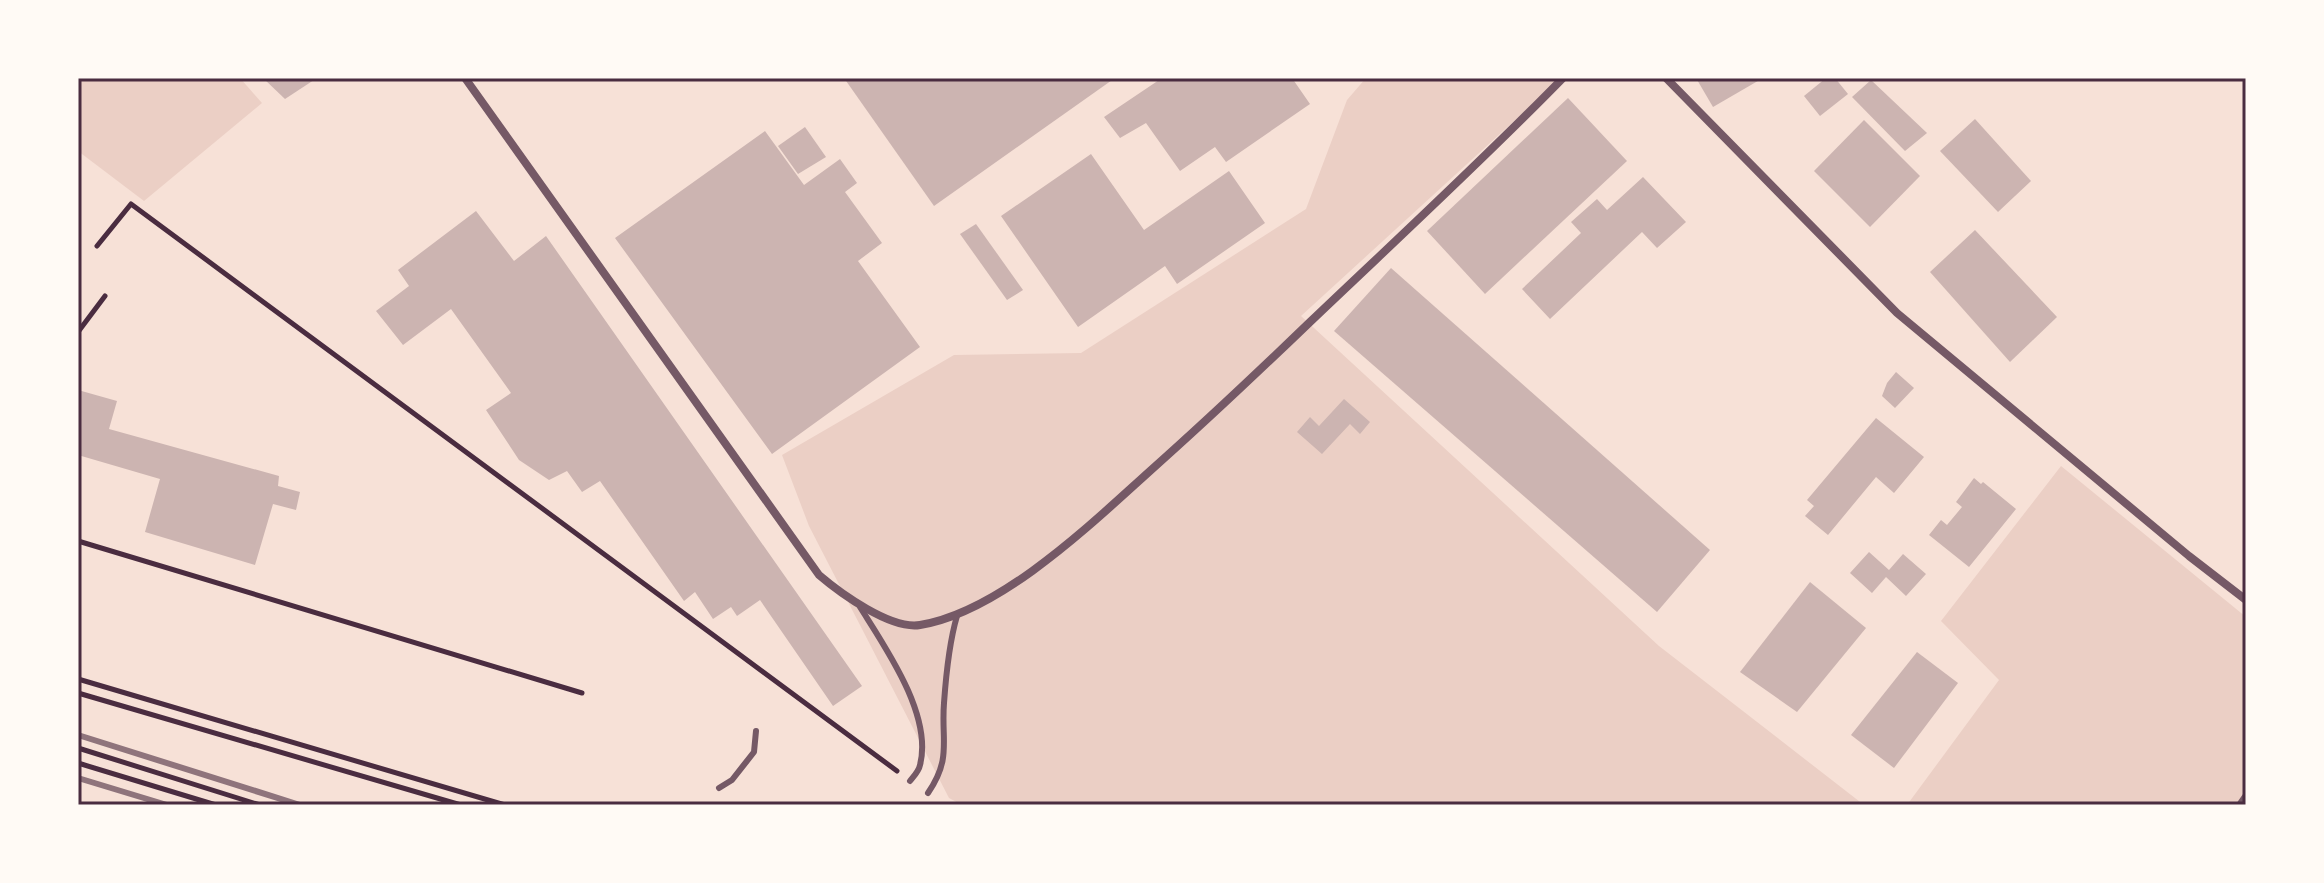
<svg xmlns="http://www.w3.org/2000/svg" width="2324" height="883" viewBox="0 0 2324 883" font-family="Montserrat,sans-serif">
<style>
.green{fill:#ebcfc5}
.building{fill:#ccb4b1}
.lines{fill:none;stroke-linecap:round;stroke-linejoin:round}
.path{stroke:#4a2c40;stroke-width:5}
.service{stroke:#755966;stroke-width:6}
.minor{stroke:#755966;stroke-width:8}
.rail{stroke:#8f747c;stroke-width:6}
.neatline{fill:none;stroke:#4a2c40;stroke-width:3}
</style>
<rect width="100%" height="100%" fill="#f7e1d7"/>
<g class="green">
<polygon points="78,78 240,78 262,103 144,201 78,151"/>
<polygon points="1366,78 1561,78 1301,316 1659,646 1864,805 962,805 949,798 809,526 782,455 954,355 1081,353 1306,209 1347,100"/>
<polygon points="2061,466 2246,617 2246,805 1907,805 1999,680 1941,621"/>
</g>
<g class="building">
<polygon points="263,78 317,78 285,99"/>
<polygon points="844,78 1115,78 934,206"/>
<polygon points="1162,78 1292,78 1310,104 1226,162 1215,147 1180,171 1146,123 1120,138 1104,117"/>
<polygon points="1696,78 1763,78 1713,107"/>
<polygon points="1826,78 1835,78 1848,94 1820,116 1804,96"/>
<polygon points="1871,80 1927,133 1905,151 1852,97"/>
<polygon points="1568,98 1627,161 1485,294 1427,231"/>
<polygon points="1975,119 2031,181 1998,212 1940,151"/>
<polygon points="1864,120 1920,176 1870,227 1814,171"/>
<polygon points="805,127 826,157 798,174 778,146"/>
<polygon points="765,131 804,185 840,159 857,183 845,192 882,243 858,261 920,347 772,454 615,238"/>
<polygon points="1091,154 1144,230 1229,171 1265,223 1177,284 1165,266 1078,327 1001,216"/>
<polygon points="1643,177 1686,222 1657,248 1642,232 1550,319 1522,289 1581,233 1571,222 1597,199 1607,210"/>
<polygon points="476,211 514,261 546,236 862,686 833,706 760,600 737,616 731,607 713,619 695,592 684,601 600,481 582,492 567,471 549,480 519,460 486,410 511,393 451,309 403,345 376,311 409,286 398,270"/>
<polygon points="976,224 1023,290 1007,300 960,234"/>
<polygon points="1975,230 2057,317 2010,362 1930,272"/>
<polygon points="1391,268 1710,550 1657,612 1334,331"/>
<polygon points="1896,372 1914,388 1895,408 1882,396 1887,383"/>
<polygon points="78,390 117,401 109,429 279,476 278,486 300,492 296,510 273,504 255,565 145,532 160,479 78,455"/>
<polygon points="1344,399 1370,422 1360,434 1350,424 1322,454 1297,432 1310,417 1319,426"/>
<polygon points="1876,418 1924,457 1894,493 1876,477 1828,535 1805,516 1814,506 1807,500"/>
<polygon points="1974,478 1981,484 1983,482 2016,509 1969,567 1929,535 1941,520 1947,525 1962,507 1956,502"/>
<polygon points="1869,552 1889,570 1903,554 1926,574 1906,596 1886,577 1872,593 1850,573"/>
<polygon points="1810,582 1866,628 1797,712 1740,672"/>
<polygon points="1917,652 1958,683 1894,768 1851,735"/>
</g>
<g class="lines">
<g class="path">
<polyline points="97,246 131,204 897,771"/>
<polyline points="78,332 105,296"/>
<polyline points="78,541 582,693"/>
<polyline points="78,679 505,805"/>
<polyline points="78,693 461,805"/>
<polyline points="78,748 260,805"/>
<polyline points="78,763 216,805"/>
</g>
<g class="service">
<path d="M860 607C885 647 933 715 920 765 919 771 914 776 910 781"/>
<polyline points="719,788 732,780 754,752 756,731"/>
<path d="M928 793C952 758 941 741 944 703 946 675 949 643 957 616"/>
<polyline points="2239,805 2246,795"/>
</g>
<g class="minor">
<path d="M465 78 819 575C840 593 891 630 920 625 1000 612 1090 525 1150 471 1204 423 1257 373 1310 322 1395 241 1481 162 1563 78"/>
<polyline points="1666,78 1897,313 2189,556 2246,600"/>
</g>
<g class="rail">
<polyline points="78,735 300,805"/>
<polyline points="78,778 167,805"/>
</g>
</g>
<rect width="2324" height="883" fill="none" stroke="#fffaf5" stroke-width="160"/>
<rect x="80" y="80" width="2164" height="723" class="neatline"/>
</svg>
